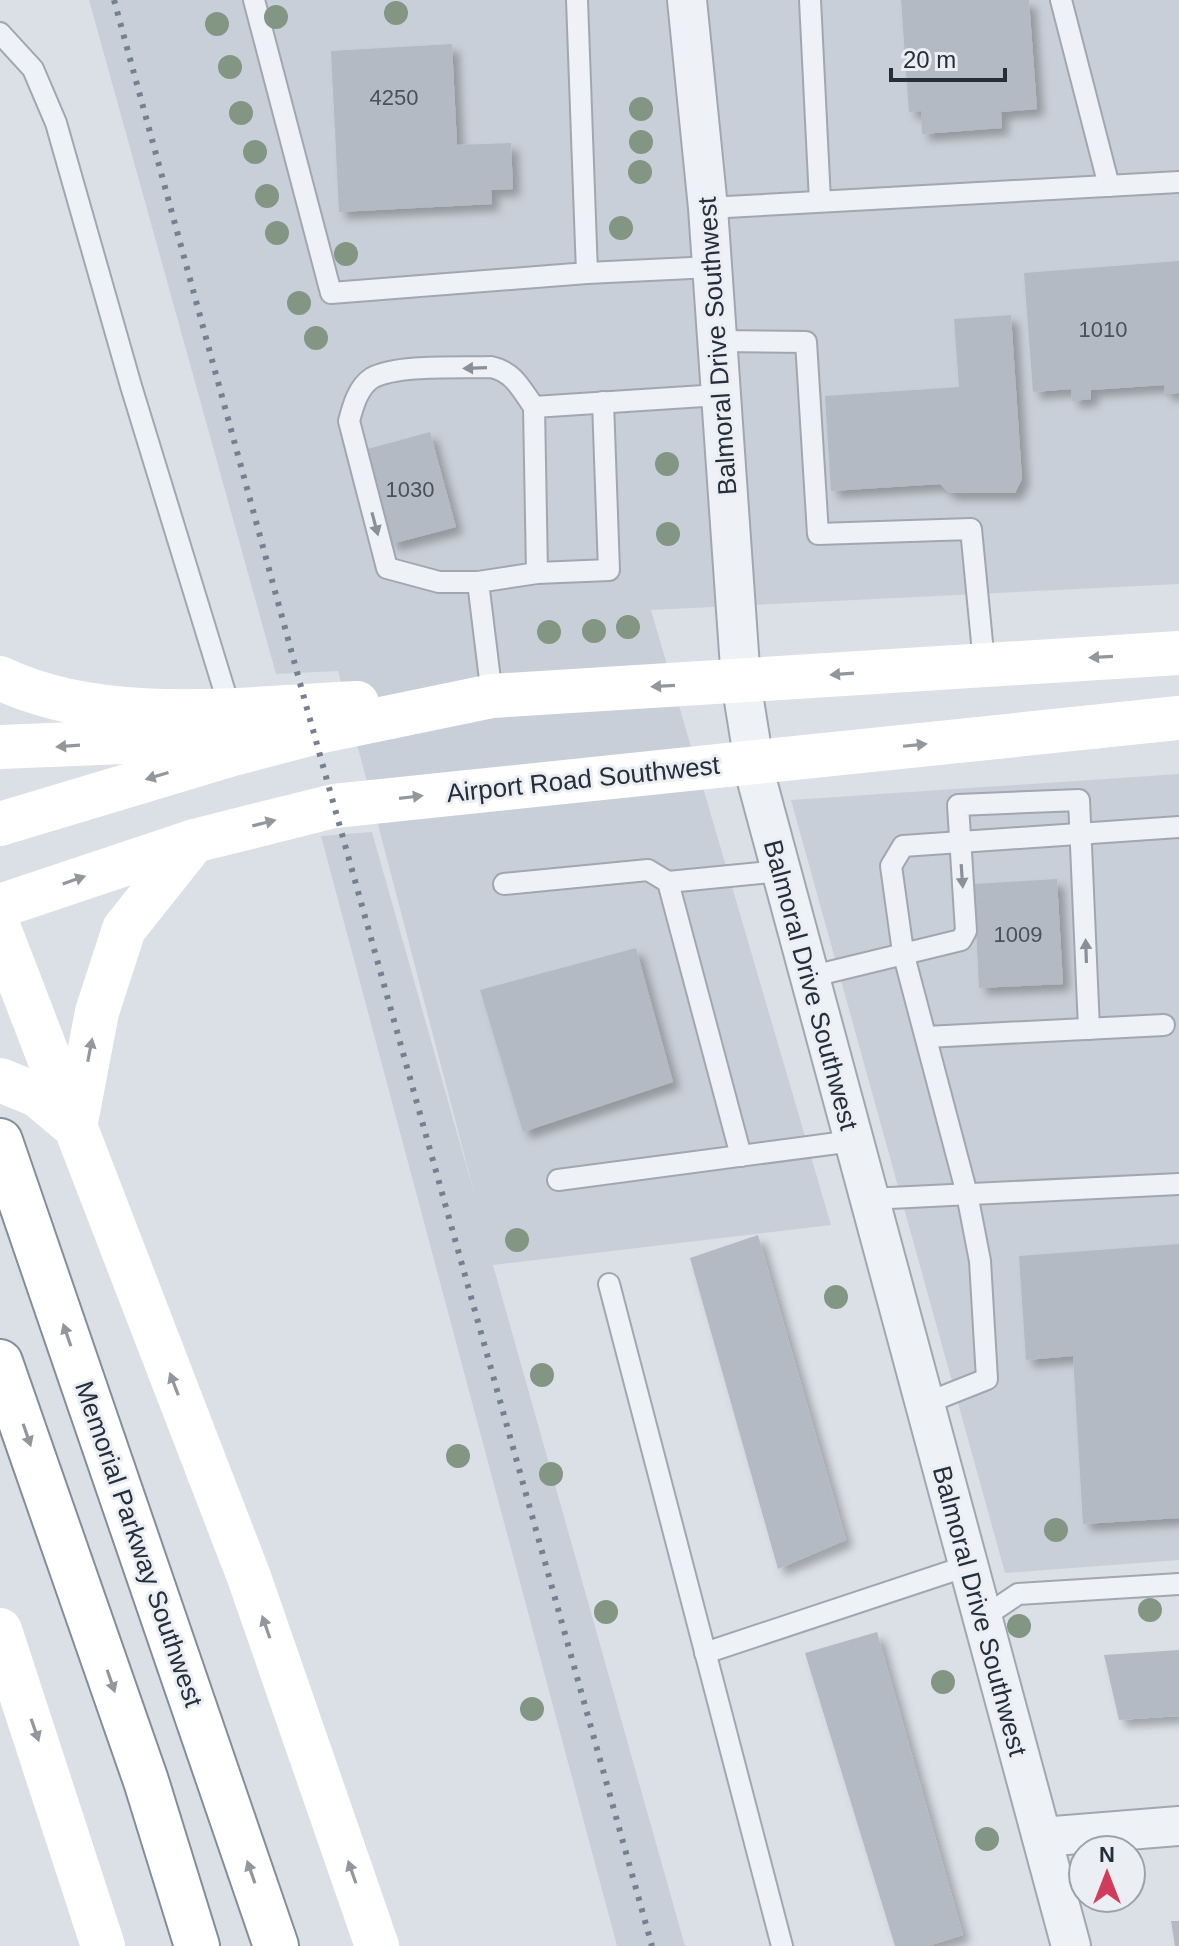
<svg xmlns="http://www.w3.org/2000/svg" width="1179" height="1946" viewBox="0 0 1179 1946" font-family="Arial,sans-serif">
<style>
.built{fill:#c9cfd8}
.building{fill:#b3bac3;filter:url(#shadow)}
.lines{fill:none;stroke-linecap:round;stroke-linejoin:round}
.lane-casing{stroke:#a1a7b0;stroke-width:24}
.street-casing{stroke:#a1a7b0;stroke-width:42}
.highway-casing{stroke:#838e9d;stroke-width:48}
.lane{stroke:#eef1f5;stroke-width:20}
.street{stroke:#eef1f5;stroke-width:38}
.secondary{stroke:#fff;stroke-width:44}
.highway{stroke:#fff;stroke-width:44}
.rail{stroke:#758090;stroke-width:6;stroke-dasharray:4 8;stroke-linecap:butt}
.tree{fill:#839583}
.oneway{fill:#8a9098}
.oneway2{fill:#92979e}
.labels{text-anchor:middle;dominant-baseline:central;stroke-width:6;stroke-linejoin:round;paint-order:stroke}
.number-label{font-size:22px;fill:#48525e}
.street-label{font-size:26px;fill:#252f3c;stroke:#ebeff4}
</style>
<defs>
<filter id="shadow"><feDropShadow dx="7" dy="7" stdDeviation="4" flood-color="#0004"/></filter>
</defs>
<rect width="100%" height="100%" fill="#dbe0e6"/>
<g class="built">
<polygon points="89,0 1179,0 1179,584 651,610 831,1225 493,1265 685,1946 617,1946 321,836 372,832 476,1200 338,671 276,674"/>
<polygon points="1179,774 1179,1560 1005,1573 791,800"/>
</g>
<g class="building">
<polygon points="901,0 1029,0 1037,109 1001,112 1002,128 922,134 921,111 909,112"/>
<polygon points="452,44 457,145 511,143 513,189 491,190 492,204 339,212 331,51"/>
<polygon points="1179,261 1179,393 1165,394 1164,385 1091,390 1091,399 1072,401 1071,389 1033,392 1024,273"/>
<polygon points="1011,315 1022,479 1015,493 949,493 940,484 831,491 825,396 959,387 954,319"/>
<polygon points="430,432 456,527 391,544 364,450"/>
<polygon points="1057,879 1063,984 979,988 974,884"/>
<polygon points="636,948 673,1082 523,1132 480,990"/>
<polygon points="758,1235 846,1540 778,1569 690,1258"/>
<polygon points="1179,1244 1179,1518 1083,1524 1073,1356 1026,1360 1019,1256"/>
<polygon points="877,1632 963,1935 928,1946 895,1946 805,1653"/>
<polygon points="1179,1650 1179,1716 1119,1720 1104,1655"/>
<polygon points="1171,1921 1179,1921 1179,1946 1175,1946"/>
</g>
<g class="lines">
<defs>
<g id="lane">
<polyline points="254,0 331,293 587,273 577,0"/>
<polyline points="810,0 820,201"/>
<polyline points="1061,0 1109,186"/>
<polyline points="0,33 33,69 56,123 131,386 230,709"/>
<polyline points="708,208 1179,182"/>
<polyline points="587,273 712,267"/>
<polyline points="717,341 806,342 818,534 971,529 984,663"/>
<polyline points="537,573 609,570 603,402"/>
<path d="M478 582H439L387 568 349 421C353 406 358 387 372 378 397 364 461 368 491 367 514 372 521 389 534 407"/>
<polyline points="492,696 478,582 537,573 534,407 719,395"/>
<polyline points="668,882 781,871"/>
<polyline points="504,884 648,870 668,882 741,1156"/>
<polyline points="809,977 961,940 966,931 958,805 1079,800 1089,1029"/>
<polyline points="926,1037 1164,1025"/>
<polyline points="558,1180 853,1141"/>
<polyline points="869,1199 1179,1184"/>
<polyline points="609,1284 782,1946"/>
<polyline points="924,1404 987,1379 980,1261 967,1194 903,952 891,866 903,846 1179,827"/>
<polyline points="981,1619 1018,1594 1179,1584"/>
<polyline points="705,1653 967,1566"/>
</g>
<g id="street">
<polyline points="687,0 708,208 741,682 757,781 1071,1946"/>
<polyline points="1042,1837 1179,1826"/>
</g>
<g id="highway">
<polyline points="0,1141 276,1946"/>
<polyline points="0,1362 146,1781 197,1946"/>
</g>
</defs>
<use href="#lane" class="lane-casing"/>
<use href="#street" class="street-casing"/>
<use href="#highway" class="highway-casing"/>
<use href="#lane" class="lane"/>
<use href="#street" class="street"/>
<g class="secondary">
<path d="M0 678C104 728 245 708 357 703"/>
<polyline points="0,747 223,738"/>
<polyline points="0,824 233,754 313,733 492,696 1179,653"/>
<polyline points="0,906 194,841 334,806 1179,718"/>
<polyline points="0,931 249,1577 377,1946"/>
<polyline points="0,1080 37,1095 75,1127"/>
<polyline points="75,1127 97,1012 124,929 194,841"/>
<polyline points="0,1630 103,1946"/>
</g>
<use href="#highway" class="highway"/>
<polyline class="rail" points="114,0 306,705 652,1946"/>
</g>
<g class="tree">
<circle cx="396" cy="13" r="12"/>
<circle cx="276" cy="17" r="12"/>
<circle cx="217" cy="24" r="12"/>
<circle cx="230" cy="67" r="12"/>
<circle cx="641" cy="109" r="12"/>
<circle cx="241" cy="113" r="12"/>
<circle cx="641" cy="142" r="12"/>
<circle cx="255" cy="152" r="12"/>
<circle cx="640" cy="172" r="12"/>
<circle cx="267" cy="196" r="12"/>
<circle cx="621" cy="228" r="12"/>
<circle cx="277" cy="233" r="12"/>
<circle cx="346" cy="254" r="12"/>
<circle cx="299" cy="303" r="12"/>
<circle cx="316" cy="338" r="12"/>
<circle cx="667" cy="464" r="12"/>
<circle cx="668" cy="534" r="12"/>
<circle cx="628" cy="627" r="12"/>
<circle cx="594" cy="631" r="12"/>
<circle cx="549" cy="632" r="12"/>
<circle cx="517" cy="1240" r="12"/>
<circle cx="836" cy="1297" r="12"/>
<circle cx="542" cy="1375" r="12"/>
<circle cx="458" cy="1456" r="12"/>
<circle cx="551" cy="1474" r="12"/>
<circle cx="1056" cy="1530" r="12"/>
<circle cx="1150" cy="1610" r="12"/>
<circle cx="606" cy="1612" r="12"/>
<circle cx="1019" cy="1626" r="12"/>
<circle cx="943" cy="1682" r="12"/>
<circle cx="532" cy="1709" r="12"/>
<circle cx="987" cy="1839" r="12"/>
</g>
<defs><path id="oneway-solid" d="M-6-.8H1V-3.2L6.5 0L1 3.2V.8H-6Z" transform="scale(2)"/></defs>
<g class="oneway">
<use href="#oneway-solid" transform="translate(475 368) rotate(178)"/>
<use href="#oneway-solid" transform="translate(375 524) rotate(75)"/>
<use href="#oneway-solid" transform="translate(962 876) rotate(86)"/>
<use href="#oneway-solid" transform="translate(1086 951) rotate(-92)"/>
</g>
<g class="oneway2">
<use href="#oneway-solid" transform="translate(1101 657) rotate(177)"/>
<use href="#oneway-solid" transform="translate(842 674) rotate(176)"/>
<use href="#oneway-solid" transform="translate(663 686) rotate(177)"/>
<use href="#oneway-solid" transform="translate(915 745) rotate(-6)"/>
<use href="#oneway-solid" transform="translate(68 746) rotate(176)"/>
<use href="#oneway-solid" transform="translate(157 776) rotate(163)"/>
<use href="#oneway-solid" transform="translate(411 797) rotate(-7)"/>
<use href="#oneway-solid" transform="translate(264 823) rotate(-14)"/>
<use href="#oneway-solid" transform="translate(74 880) rotate(-19)"/>
<use href="#oneway-solid" transform="translate(90 1050) rotate(-79)"/>
<use href="#oneway-solid" transform="translate(67 1335) rotate(-109)"/>
<use href="#oneway-solid" transform="translate(174 1384) rotate(-111)"/>
<use href="#oneway-solid" transform="translate(27 1435) rotate(71)"/>
<use href="#oneway-solid" transform="translate(266 1627) rotate(-109)"/>
<use href="#oneway-solid" transform="translate(111 1681) rotate(71)"/>
<use href="#oneway-solid" transform="translate(35 1730) rotate(71)"/>
<use href="#oneway-solid" transform="translate(251 1872) rotate(-109)"/>
<use href="#oneway-solid" transform="translate(352 1872) rotate(-109)"/>
</g>
<g class="labels">
<g class="number-label">
<text x="394" y="97">4250</text>
<text x="1103" y="329">1010</text>
<text x="410" y="489">1030</text>
<text x="1018" y="934">1009</text>
</g>
<g class="street-label">
<text transform="translate(717 346) rotate(-94)">Balmoral Drive Southwest</text>
<text transform="translate(583 779) rotate(-6)">Airport Road Southwest</text>
<text transform="translate(811 985) rotate(75)">Balmoral Drive Southwest</text>
<text transform="translate(139 1544) rotate(71)">Memorial Parkway Southwest</text>
<text transform="translate(980 1611) rotate(75)">Balmoral Drive Southwest</text>
</g>
</g>
<g transform="translate(1107 1874)"><circle r="38" fill="#ebeff4" stroke="#9ca2aa" stroke-width="2"/>
<path d="M0-6L14 30L0 20L-14 30Z" fill="#d03c59"/>
<text y="-12" font-size="22" font-weight="bold" text-anchor="middle" fill="#252f3c">N</text>
</g>
<path d="M891 68v12h114v-12" fill="none" stroke="#252f3c" stroke-width="4"/>
<text x="903" y="68" font-size="24" fill="#252f3c" stroke="#ebeff4" stroke-width="6" paint-order="stroke">20 m</text>
</svg>
